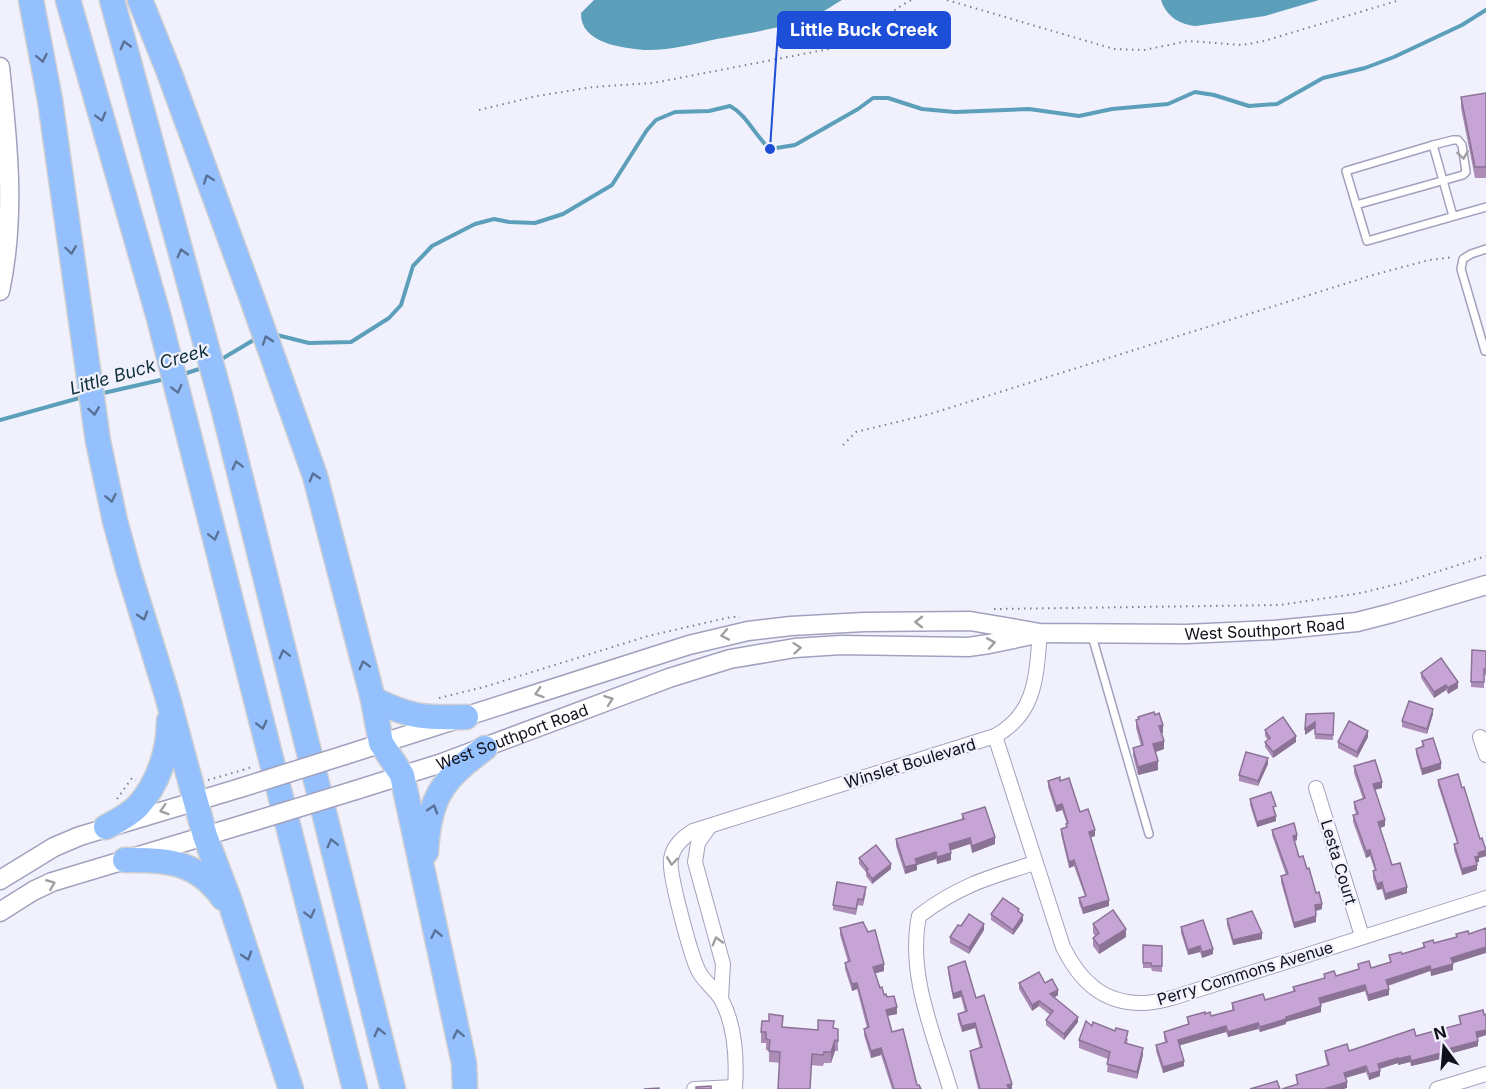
<svg xmlns="http://www.w3.org/2000/svg" width="1486" height="1089" viewBox="0 0 1486 1089" font-family="Inter,sans-serif">
<style>
.water{fill:#5c9fba}
.lines{fill:none;stroke-linecap:round;stroke-linejoin:round}
.stream{stroke:#5c9fba;stroke-width:4}
.lane-casing{stroke:#a1a1be;stroke-width:10}
.street-casing{stroke:#a1a1be;stroke-width:16}
.secondary-casing{stroke:#a1a1be;stroke-width:21}
.highway-casing{stroke:#cfcfd1;stroke-width:27}
.path{stroke:#80808b;stroke-width:2;stroke-dasharray:1.5 4.5;stroke-linecap:butt}
.lane{stroke:#fff;stroke-width:7}
.street{stroke:#fff;stroke-width:14}
.secondary{stroke:#fff;stroke-width:18}
.highway{stroke:#94c1fe;stroke-width:24}
.secondary-bridge-casing{stroke:#a1a1be;stroke-width:21;stroke-linecap:butt}
.path-bridge{stroke:#80808b;stroke-width:2;stroke-dasharray:1.5 4.5;stroke-linecap:butt}
.secondary-bridge{stroke:#fff;stroke-width:18}
.wall{fill:#ab8db8}
.shaded-wall{fill:#8b7396}
.building{fill:#c7a4d6;stroke:#8b7396;stroke-width:1.5}
.oneway{stroke:#597197}
.oneway2{stroke:#9f9fa3}
.labels{text-anchor:middle;dominant-baseline:central;stroke-width:4.5;stroke-linejoin:round;paint-order:stroke}
.street-label{font-size:16px;fill:#10101a;stroke:#f1f1fe}
.water-label{font-size:18px;font-style:italic;fill:#0e2f3b;stroke:#f1f1fe}
.leader{fill:none;stroke:#1d4ed8;stroke-width:2}
.callout-dot{fill:#1d4ed8;stroke:#f1f1fe;stroke-width:2}
.callout{fill:#1d4ed8;stroke:#1d4ed8;stroke-width:2}
.callout-label{font-size:18px;text-anchor:middle;font-weight:bold;fill:#fff}
</style>
<rect width="100%" height="100%" fill="#f1f1fe"/>
<g class="water">
<path d="M594 0H842C833 5 824 12 814 16 783 28 749 33 717 39 694 44 668 51 644 50 621 48 580 43 581 13Z"/>
<path d="M1161 0H1319L1265 16 1196 26C1180 25 1166 16 1161 0Z"/>
</g>
<g class="lines">
<g class="stream">
<path d="M273 334 309 343 351 342 389 318 401 305 413 266 432 246 475 224 494 219 509 222 535 223 563 214 612 185 647 130 656 120 675 112 709 111 730 106C747 115 755 136 770 149L795 145 858 109 873 98H888L922 109 955 112 1029 109 1079 116 1112 109 1168 104 1195 92 1214 95 1249 106 1277 104 1323 78 1365 68 1394 57 1462 25 1486 10"/>
<polyline points="220,360 257,338"/>
<polyline points="181,375 205,367"/>
<polyline points="99,394 165,379"/>
<polyline points="0,420 83,397"/>
</g>
<defs>
<g id="lane">
<polyline points="1356,205 1463,175 1466,172 1462,145 1458,140 1453,140 1433,145"/>
<polyline points="1453,216 1433,145 1346,171 1367,241 1486,207"/>
<polyline points="1485,351 1461,269 1463,259 1471,254 1486,249"/>
<polyline points="1092,636 1149,834"/>
</g>
<g id="street">
<path d="M995 736 1063 947C1080 981 1103 1004 1144 1003 1153 1003 1163 1000 1172 998L1486 898"/>
<polyline points="1480,737 1486,755"/>
<polyline points="1316,788 1362,936"/>
<polyline points="710,826 698,843 695,862 723,964 721,999"/>
<polyline points="694,1089 735,1087"/>
<path d="M735 1089C737 1059 736 1026 721 999 715 989 703 981 698 970 691 955 668 873 671 859 673 846 682 838 693 831L995 736C1037 713 1036 675 1040 633"/>
<path d="M950 1089C934 1034 907 975 919 916 958 886 989 877 1035 863"/>
<polyline points="1437,1089 1486,1074"/>
</g>
<g id="secondary">
<path d="M0 67C8 142 16 217 0 291"/>
<path id="s1" d="M345 755 689 645 748 631 791 626 864 622 970 621 1040 633 1186 634 1274 630 1357 622 1392 613 1486 585"/>
<path id="s2" d="M356 790 442 763 669 678 730 659 795 648 841 645 968 647 989 644 1032 635"/>
<polyline points="0,880 54,847 80,836 240,788"/>
<polyline points="0,912 33,891 52,882 248,823"/>
</g>
<g id="highway">
<polyline points="31,0 50,100 98,441 115,521 129,572 167,695 205,836 229,899 291,1089"/>
<polyline points="68,0 159,318 355,1089"/>
<polyline points="112,0 223,407 393,1089"/>
<polyline points="140,0 169,72 250,293 315,476 373,699 381,743 402,775 464,1063 465,1089"/>
<path d="M373 699C411 718 425 718 466 717"/>
<path d="M106 827C117 821 128 816 137 807 158 785 169 751 169 721"/>
<path d="M426 852C429 797 442 780 485 748"/>
<path d="M125 860C166 859 197 861 223 898"/>
</g>
</defs>
<use href="#lane" class="lane-casing"/>
<use href="#street" class="street-casing"/>
<use href="#secondary" class="secondary-casing"/>
<use href="#highway" class="highway-casing"/>
<g class="path">
<polyline points="947,0 1114,49 1144,50 1188,41 1242,45 1264,41 1400,0"/>
<path d="M479 110 537 96 593 87 653 83 829 49C862 38 882 16 911 0"/>
<polyline points="843,445 856,432 930,414 1373,275 1429,260 1454,257"/>
<polyline points="994,609 1280,605 1361,593 1402,583 1486,556"/>
<polyline points="439,698 484,687 648,636 731,617 740,617"/>
<polyline points="208,780 243,770"/>
<polyline points="117,799 132,778 136,780"/>
</g>
<use href="#lane" class="lane"/>
<use href="#street" class="street"/>
<use href="#secondary" class="secondary"/>
<use href="#highway" class="highway"/>
<defs>
<g id="secondary-bridge">
<polyline points="240,788 345,755"/>
<polyline points="248,823 356,790"/>
</g>
</defs>
<use href="#secondary-bridge" class="secondary-bridge-casing"/>
<polyline class="path-bridge" points="243,770 254,766"/>
<use href="#secondary-bridge" class="secondary-bridge"/>
</g>
<g class="wall">
<polygon points="1486,93 1486,178 1475,178 1461,108 1461,97"/>
<polygon points="1472,650 1486,651 1486,676 1484,674 1484,688 1471,687"/>
<polygon points="1421,673 1458,688 1448,694 1446,690 1434,698 1421,678"/>
<polygon points="1334,713 1333,740 1315,739 1315,728 1305,735"/>
<polygon points="1433,714 1427,734 1402,727 1402,721"/>
<polygon points="1138,717 1163,733 1161,734 1164,749 1155,752 1158,770 1138,775 1133,756 1133,748 1141,746 1136,728 1136,720 1138,719"/>
<polygon points="1265,730 1296,742 1273,758 1265,747 1265,742 1268,740 1265,736"/>
<polygon points="1368,737 1357,758 1338,748 1338,742"/>
<polygon points="1422,741 1441,769 1422,775 1416,754 1416,749 1422,747"/>
<polygon points="1268,764 1258,786 1239,781 1239,775"/>
<polygon points="1354,766 1382,788 1375,790 1385,826 1380,828 1392,865 1407,893 1385,900 1382,889 1377,890 1373,878 1373,871 1375,871 1370,856 1366,858 1353,822 1353,815 1356,814 1354,808 1354,802 1363,799 1354,773"/>
<polygon points="1438,780 1486,856 1479,858 1479,862 1477,862 1477,870 1462,875 1454,850 1454,844 1457,843 1438,785"/>
<polygon points="1048,781 1060,781 1095,836 1091,837 1109,906 1083,914 1079,903 1079,898 1085,896 1074,866 1069,868 1061,834 1061,829 1066,827 1067,824 1062,810 1056,812 1048,787"/>
<polygon points="1250,799 1276,812 1275,812 1276,821 1257,827 1250,805"/>
<polygon points="962,814 995,844 972,853 970,844 950,850 951,860 937,864 936,859 917,865 917,870 905,874 896,846 896,839 962,819"/>
<polygon points="1272,830 1297,840 1294,841 1299,857 1307,869 1322,909 1316,911 1316,922 1294,928 1281,882 1281,876 1286,875 1272,835"/>
<polygon points="859,858 891,869 872,884 866,876 866,872 859,864"/>
<polygon points="866,893 863,906 858,905 856,915 833,910 833,905"/>
<polygon points="1019,912 1023,921 1013,935 991,920 991,914"/>
<polygon points="1227,919 1262,939 1233,945 1227,925"/>
<polygon points="1093,924 1126,937 1099,954 1093,946 1093,938 1095,936 1093,933"/>
<polygon points="1181,927 1213,954 1202,958 1200,952 1188,955 1181,933"/>
<polygon points="840,928 884,971 875,973 880,988 884,995 887,997 897,1014 887,1016 892,1032 917,1085 921,1089 892,1089 881,1055 871,1058 864,1035 864,1029 867,1028 857,989 852,991 845,969 845,963 848,962 840,935"/>
<polygon points="984,930 969,954 950,943 950,937"/>
<polygon points="1468,931 1453,963 1453,970 1431,976 1430,971 1388,986 1389,995 1368,1001 1365,991 1321,1004 1321,1012 1286,1022 1286,1024 1260,1032 1258,1029 1228,1037 1226,1032 1179,1045 1184,1066 1163,1073 1156,1051 1156,1045 1165,1042 1164,1037 1164,1032 1188,1024 1187,1017 1205,1014 1211,1016 1232,1010 1232,1003 1265,1000 1293,992 1293,987 1324,978 1324,974 1336,976 1358,969 1358,964 1371,968 1390,962 1389,955 1402,954 1423,948 1423,943 1434,943 1456,937 1456,934"/>
<polygon points="1143,945 1162,946 1162,972 1152,971 1151,968 1143,968"/>
<polygon points="948,967 976,998 1012,1089 978,1089 970,1056 970,1051 980,1048 975,1028 962,1032 958,1019 958,1014 965,1012 961,997 953,999 948,972"/>
<polygon points="1019,983 1045,983 1058,995 1054,998 1078,1022 1064,1040 1046,1025 1046,1020 1050,1015 1039,1006 1032,1011 1019,989"/>
<polygon points="1486,1014 1486,1035 1478,1038 1478,1046 1449,1054 1449,1057 1411,1066 1410,1062 1398,1065 1398,1063 1380,1069 1380,1076 1369,1080 1366,1072 1346,1078 1347,1088 1297,1084 1296,1075 1327,1065 1325,1056 1325,1051 1349,1051 1416,1036 1460,1024 1459,1016"/>
<polygon points="1092,1026 1128,1039 1127,1044 1143,1055 1137,1079 1107,1072 1108,1059 1079,1048 1079,1040"/>
<polygon points="782,1027 818,1030 834,1028 838,1040 838,1051 835,1051 831,1063 824,1063 823,1066 769,1062 769,1051 766,1050 766,1043 761,1043 761,1032"/>
</g>
<g class="shaded-wall">
<polygon points="1458,682 1458,688 1448,694 1448,688"/>
<polygon points="1446,685 1446,690 1434,698 1434,692"/>
<polygon points="1433,709 1433,714 1427,734 1427,729"/>
<polygon points="1315,722 1315,728 1305,735 1305,729"/>
<polygon points="1163,725 1163,733 1159,734 1159,726"/>
<polygon points="1368,731 1368,737 1357,758 1357,752"/>
<polygon points="1296,736 1296,742 1273,758 1273,752"/>
<polygon points="1164,741 1164,749 1153,753 1153,744"/>
<polygon points="1268,758 1268,764 1258,786 1258,781"/>
<polygon points="1158,761 1158,770 1138,775 1138,767"/>
<polygon points="1441,763 1441,769 1422,775 1422,769"/>
<polygon points="1382,782 1382,788 1373,790 1373,784"/>
<polygon points="1062,804 1062,810 1056,812 1056,806"/>
<polygon points="1276,816 1276,821 1257,827 1257,822"/>
<polygon points="1385,820 1385,826 1378,829 1378,822"/>
<polygon points="1095,830 1095,836 1089,838 1089,832"/>
<polygon points="1297,835 1297,840 1293,842 1293,836"/>
<polygon points="995,837 995,844 972,853 972,846"/>
<polygon points="970,838 970,844 949,851 949,844"/>
<polygon points="1370,850 1370,856 1366,858 1366,851"/>
<polygon points="1486,850 1486,856 1479,858 1479,862 1475,863 1475,857 1478,853"/>
<polygon points="936,852 936,859 917,865 917,870 905,874 905,867 915,859"/>
<polygon points="951,853 951,860 937,864 937,857"/>
<polygon points="1074,860 1074,866 1069,868 1069,862"/>
<polygon points="891,864 891,869 872,884 872,879"/>
<polygon points="1477,865 1477,870 1462,875 1462,869"/>
<polygon points="1382,882 1382,889 1377,890 1377,884"/>
<polygon points="1407,887 1407,893 1385,900 1385,894"/>
<polygon points="1109,900 1109,906 1083,914 1083,908"/>
<polygon points="1322,904 1322,909 1315,911 1315,905"/>
<polygon points="1023,915 1023,921 1013,935 1013,930"/>
<polygon points="1316,916 1316,922 1294,928 1294,923"/>
<polygon points="984,924 984,930 969,954 969,948"/>
<polygon points="1126,929 1126,937 1099,954 1099,946"/>
<polygon points="1262,933 1262,939 1233,945 1233,940"/>
<polygon points="1200,946 1200,952 1188,955 1188,950"/>
<polygon points="1486,947 1486,953 1451,964 1451,958"/>
<polygon points="1213,949 1213,954 1202,958 1202,952"/>
<polygon points="884,964 884,971 873,974 873,967"/>
<polygon points="1453,964 1453,970 1431,976 1431,970"/>
<polygon points="1430,966 1430,971 1386,986 1386,980"/>
<polygon points="857,983 857,989 852,991 852,984"/>
<polygon points="1365,985 1365,991 1319,1004 1319,998"/>
<polygon points="1389,989 1389,995 1368,1001 1368,995"/>
<polygon points="1058,990 1058,995 1050,1000 1050,994"/>
<polygon points="961,991 961,997 953,999 953,994"/>
<polygon points="1039,1001 1039,1006 1032,1011 1032,1005"/>
<polygon points="1321,1006 1321,1012 1286,1022 1286,1024 1260,1032 1260,1027 1286,1017"/>
<polygon points="897,1007 897,1014 886,1016 886,1010"/>
<polygon points="1078,1017 1078,1022 1064,1040 1064,1034"/>
<polygon points="975,1023 975,1028 962,1032 962,1026"/>
<polygon points="1258,1023 1258,1029 1228,1037 1228,1032"/>
<polygon points="1226,1026 1226,1032 1178,1046 1178,1040"/>
<polygon points="1486,1030 1486,1035 1476,1038 1476,1032"/>
<polygon points="835,1040 835,1051 831,1063 831,1052"/>
<polygon points="1478,1041 1478,1046 1449,1054 1449,1057 1411,1066 1411,1061 1448,1049"/>
<polygon points="881,1048 881,1055 871,1058 871,1051"/>
<polygon points="1143,1048 1143,1055 1137,1079 1137,1072"/>
<polygon points="1410,1056 1410,1062 1398,1065 1398,1059"/>
<polygon points="1398,1058 1398,1063 1378,1069 1378,1064"/>
<polygon points="1184,1061 1184,1066 1163,1073 1163,1067"/>
<polygon points="1366,1066 1366,1072 1344,1078 1344,1073"/>
<polygon points="1380,1071 1380,1076 1369,1080 1369,1074"/>
<polygon points="1347,1082 1347,1088 1344,1089 1324,1089"/>
<polygon points="1012,1084 1012,1089 1007,1089 1007,1085"/>
</g>
<g class="building">
<polygon points="1486,93 1486,167 1475,167 1461,97"/>
<polygon points="1472,650 1486,651 1486,670 1484,669 1484,682 1471,682"/>
<polygon points="1441,658 1458,682 1448,688 1446,685 1434,692 1421,673"/>
<polygon points="1409,701 1433,709 1427,729 1402,721"/>
<polygon points="1154,712 1155,715 1159,713 1163,725 1159,726 1164,741 1153,744 1158,761 1138,767 1133,748 1143,745 1136,720 1139,719 1138,717"/>
<polygon points="1334,713 1333,735 1315,734 1315,722 1305,729 1306,714"/>
<polygon points="1283,717 1296,736 1273,752 1265,742 1270,738 1265,730"/>
<polygon points="1349,721 1368,731 1357,752 1338,742"/>
<polygon points="1433,738 1441,763 1422,769 1416,749 1424,746 1422,741"/>
<polygon points="1246,752 1268,758 1258,781 1239,775"/>
<polygon points="1375,760 1382,782 1373,784 1385,820 1378,822 1392,865 1400,863 1407,887 1385,894 1382,882 1377,884 1373,871 1376,870 1370,850 1366,851 1353,815 1358,814 1354,802 1365,798 1354,766"/>
<polygon points="1458,774 1462,788 1464,787 1480,839 1482,838 1486,850 1478,853 1479,856 1475,857 1477,865 1462,869 1454,844 1458,843 1438,780"/>
<polygon points="1060,777 1060,781 1069,778 1080,812 1088,809 1095,830 1089,832 1109,900 1083,908 1079,898 1086,896 1074,860 1069,862 1061,829 1067,827 1066,824 1068,823 1062,804 1056,806 1048,781"/>
<polygon points="1271,792 1276,806 1273,807 1276,816 1257,822 1250,799"/>
<polygon points="985,807 995,837 972,846 970,838 949,844 951,853 937,857 936,852 915,859 917,864 905,867 896,839 964,819 962,814"/>
<polygon points="1294,823 1297,835 1293,836 1299,857 1303,856 1307,869 1309,868 1316,893 1319,892 1322,904 1315,905 1316,916 1294,923 1281,876 1288,874 1272,830"/>
<polygon points="876,845 891,864 872,879 866,870 868,869 859,858"/>
<polygon points="837,882 866,887 863,900 858,899 856,909 833,905"/>
<polygon points="1003,898 1019,909 1018,911 1023,915 1013,930 991,914"/>
<polygon points="1113,910 1126,929 1099,946 1093,938 1099,933 1093,924"/>
<polygon points="1252,911 1262,933 1233,940 1227,919"/>
<polygon points="969,914 984,924 969,948 950,937 958,925 961,926"/>
<polygon points="1203,920 1213,949 1202,952 1200,946 1188,950 1181,927"/>
<polygon points="863,922 868,932 875,930 884,964 873,967 880,988 882,987 884,995 886,994 887,997 894,996 897,1007 886,1010 892,1032 903,1029 917,1085 919,1085 921,1089 894,1089 881,1048 871,1051 864,1029 869,1027 857,983 852,984 845,963 850,961 840,928"/>
<polygon points="1486,928 1486,947 1451,958 1453,964 1431,970 1430,966 1386,980 1389,989 1368,995 1365,985 1319,998 1321,1006 1286,1017 1286,1019 1260,1027 1258,1023 1228,1032 1226,1026 1178,1040 1184,1061 1163,1067 1156,1045 1167,1042 1164,1032 1189,1024 1187,1017 1205,1012 1205,1014 1210,1012 1211,1016 1234,1010 1232,1003 1263,994 1265,1000 1295,991 1293,987 1325,978 1324,974 1334,971 1336,976 1359,969 1358,964 1369,961 1371,968 1391,962 1389,955 1401,952 1402,954 1425,947 1423,943 1433,940 1434,943 1457,937 1456,934 1468,931 1469,934"/>
<polygon points="1143,945 1162,946 1162,966 1152,966 1151,963 1143,963"/>
<polygon points="965,961 976,998 984,995 1012,1084 1007,1085 1009,1089 980,1089 970,1051 982,1047 975,1023 962,1026 958,1014 967,1011 961,991 953,994 948,967"/>
<polygon points="1039,972 1045,983 1052,979 1058,990 1050,994 1078,1017 1064,1034 1046,1020 1053,1011 1039,1001 1032,1005 1019,983"/>
<polygon points="1483,1010 1484,1015 1486,1014 1486,1030 1476,1032 1478,1041 1448,1049 1449,1051 1411,1061 1410,1056 1398,1059 1398,1058 1378,1064 1380,1071 1369,1074 1366,1066 1344,1073 1347,1082 1324,1089 1282,1089 1298,1084 1296,1075 1329,1065 1325,1051 1347,1044 1349,1051 1414,1029 1416,1036 1461,1024 1459,1016"/>
<polygon points="769,1014 783,1016 782,1027 818,1030 818,1020 834,1021 833,1028 838,1029 838,1041 835,1040 831,1052 824,1052 823,1055 812,1054 810,1089 778,1089 780,1052 769,1051 770,1040 766,1039 766,1032 761,1032 762,1021 769,1021"/>
<polygon points="1086,1021 1092,1026 1093,1022 1115,1031 1116,1028 1128,1031 1125,1043 1143,1048 1137,1072 1107,1064 1110,1052 1079,1040"/>
<polygon points="1277,1081 1280,1089 1250,1089"/>
<polygon points="711,1086 711,1089 696,1089 696,1087"/>
<polygon points="659,1088 659,1089 644,1089"/>
</g>
<defs><path id="oneway-chevron" d="M-2-3.5L2.5 0L-2 3.5" fill="none" stroke-width="1.6" stroke-linecap="round" stroke-linejoin="round" transform="scale(1.5)"/></defs>
<g class="oneway">
<use href="#oneway-chevron" transform="translate(125 45) rotate(-105)"/>
<use href="#oneway-chevron" transform="translate(42 58) rotate(79)"/>
<use href="#oneway-chevron" transform="translate(101 117) rotate(74)"/>
<use href="#oneway-chevron" transform="translate(208 179) rotate(-110)"/>
<use href="#oneway-chevron" transform="translate(71 250) rotate(82)"/>
<use href="#oneway-chevron" transform="translate(182 253) rotate(-105)"/>
<use href="#oneway-chevron" transform="translate(267 340) rotate(-109)"/>
<use href="#oneway-chevron" transform="translate(177 389) rotate(76)"/>
<use href="#oneway-chevron" transform="translate(94 411) rotate(82)"/>
<use href="#oneway-chevron" transform="translate(237 465) rotate(-104)"/>
<use href="#oneway-chevron" transform="translate(314 477) rotate(-107)"/>
<use href="#oneway-chevron" transform="translate(111 498) rotate(78)"/>
<use href="#oneway-chevron" transform="translate(214 536) rotate(76)"/>
<use href="#oneway-chevron" transform="translate(143 616) rotate(73)"/>
<use href="#oneway-chevron" transform="translate(284 654) rotate(-104)"/>
<use href="#oneway-chevron" transform="translate(364 665) rotate(-105)"/>
<use href="#oneway-chevron" transform="translate(262 725) rotate(76)"/>
<use href="#oneway-chevron" transform="translate(433 809) rotate(-72)"/>
<use href="#oneway-chevron" transform="translate(332 843) rotate(-104)"/>
<use href="#oneway-chevron" transform="translate(310 914) rotate(76)"/>
<use href="#oneway-chevron" transform="translate(436 934) rotate(-102)"/>
<use href="#oneway-chevron" transform="translate(247 956) rotate(72)"/>
<use href="#oneway-chevron" transform="translate(379 1032) rotate(-104)"/>
<use href="#oneway-chevron" transform="translate(458 1034) rotate(-102)"/>
</g>
<g class="oneway2">
<use href="#oneway-chevron" transform="translate(1463 155) rotate(81)"/>
<use href="#oneway-chevron" transform="translate(919 622) rotate(180)"/>
<use href="#oneway-chevron" transform="translate(725 635) rotate(169)"/>
<use href="#oneway-chevron" transform="translate(991 643) rotate(-10)"/>
<use href="#oneway-chevron" transform="translate(797 648) rotate(-5)"/>
<use href="#oneway-chevron" transform="translate(539 693) rotate(162)"/>
<use href="#oneway-chevron" transform="translate(609 700) rotate(-20)"/>
<use href="#oneway-chevron" transform="translate(164 810) rotate(163)"/>
<use href="#oneway-chevron" transform="translate(672 861) rotate(97)"/>
<use href="#oneway-chevron" transform="translate(51 884) rotate(-22)"/>
<use href="#oneway-chevron" transform="translate(717 941) rotate(-106)"/>
</g>
<g class="labels">
<g class="street-label">
<text stroke="none"><textPath href="#s1" startOffset="940">West Southport Road</textPath></text>
<text stroke="none"><textPath href="#s2" startOffset="165">West Southport Road</textPath></text>
<text transform="translate(910 763) rotate(-17)">Winslet Boulevard</text>
<text transform="translate(1339 862) rotate(73)">Lesta Court</text>
<text transform="translate(1245 973) rotate(-17)">Perry Commons Avenue</text>
</g>
<g class="water-label">
<text transform="translate(139 369) rotate(-16)">Little Buck Creek</text>
</g>
</g>
<path class="leader" d="M770 149L778 30"/>
<circle class="callout-dot" cx="770" cy="149" r="6"/>
<rect class="callout" x="778" y="12" width="172" height="36" rx="6"/>
<g class="callout-label">
<text x="864" y="36">Little Buck Creek</text>
</g>
<g transform="translate(1444 1047) rotate(344)" stroke="#f1f1fe" stroke-width="4.5" paint-order="stroke">
<path d="M0-4.5L10 22L0 15L-10 22Z" fill="#10101a"/>
<text y="-9" font-size="16" font-weight="bold" text-anchor="middle" fill="#10101a">N</text>
</g>
</svg>
